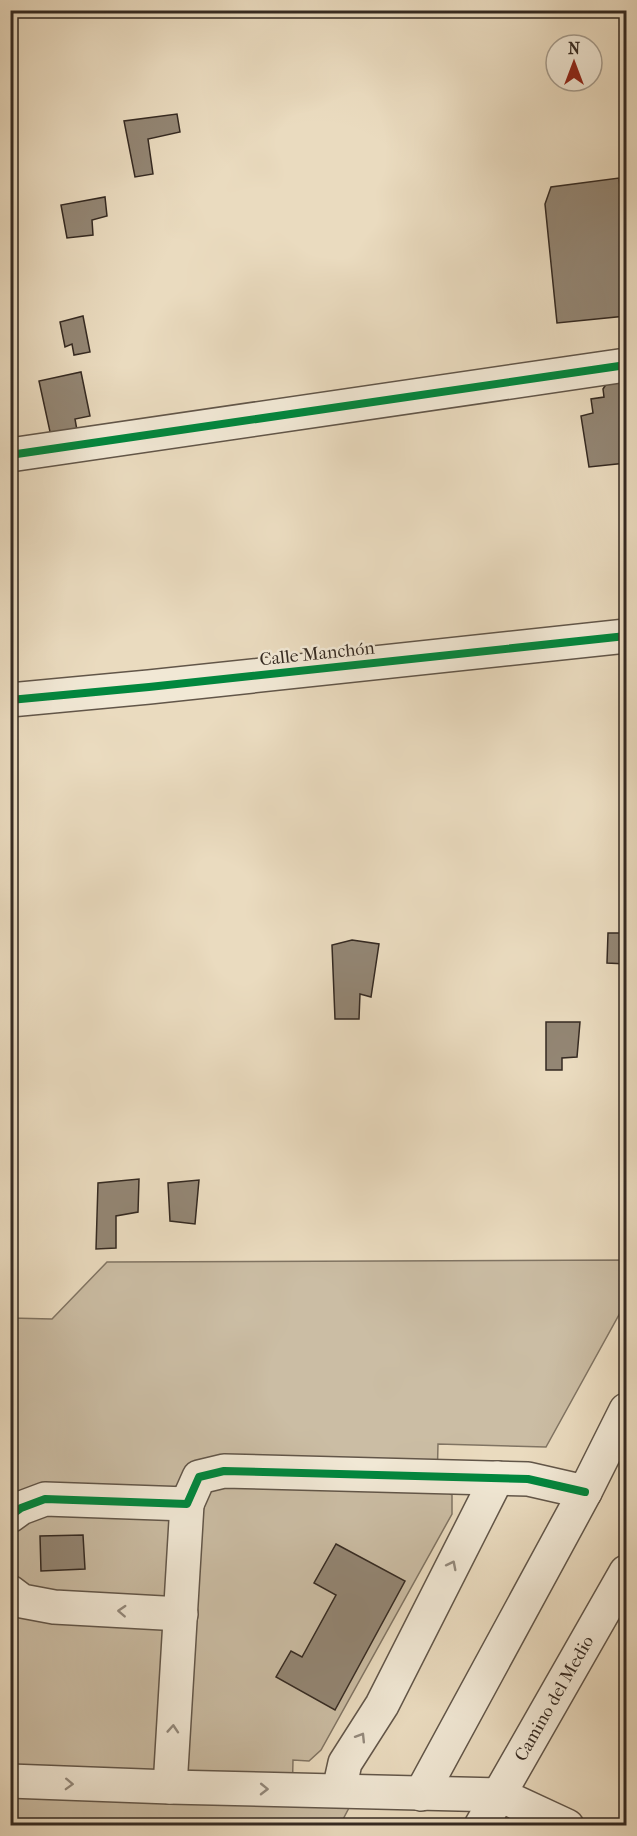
<svg xmlns="http://www.w3.org/2000/svg" width="637" height="1836" viewBox="0 0 637 1836" font-family="'IM FELL French Canon',serif">
<style>
.green{fill:#cbbda4;stroke:#807463;stroke-width:1.5}
.building{fill:#938674;stroke:#352a22;stroke-width:1.5}
.lines{fill:none;stroke-linecap:round;stroke-linejoin:round}
.minor-casing{stroke:#625649;stroke-width:36}
.minor{stroke:#f1e8d5;stroke-width:33}
.cycleway-casing{stroke:#f1e8d5;stroke-width:11}
.cycleway{stroke:#00873e;stroke-width:8}
.oneway{stroke:#93897c}
.labels{text-anchor:middle;dominant-baseline:central;stroke-width:5;stroke-linejoin:round;paint-order:stroke}
.street-label{font-size:18px;fill:#352a22;stroke:#f1e8d5}
</style>
<rect width="100%" height="100%" fill="#eadbbf"/>
<filter id="stains"><feTurbulence type="fractalNoise" baseFrequency=".00333" numOctaves="4"/><feColorMatrix values="0 0 0 0 .2 0 0 0 0 .09 0 0 0 0 .02 0 0 0 .5 -.17"/></filter>
<radialGradient id="worn" r=".72"><stop offset=".6" stop-color="#630" stop-opacity="0"/><stop offset="1" stop-color="#630" stop-opacity=".3"/></radialGradient>
<polygon class="green" points="626,1260 626,1302 546,1447 438,1444 437,1486 452,1495 452,1514 321,1750 309,1761 293,1760 292,1803 351,1804 340,1825 11,1826 11,1318 52,1319 107,1262"/>
<g class="building">
<polygon points="177,114 180,132 148,139 153,174 135,177 124,121"/>
<polygon points="619,178 626,236 626,316 557,323 545,204 551,187"/>
<polygon points="105,197 107,216 92,220 93,235 67,238 61,205"/>
<polygon points="83,316 90,352 74,355 72,344 65,347 60,322"/>
<polygon points="81,372 90,416 75,419 78,436 52,441 39,381"/>
<polygon points="612,375 623,375 626,401 626,463 589,467 581,416 593,413 591,399 604,397 603,389"/>
<polygon points="608,933 626,933 626,964 607,963"/>
<polygon points="352,940 379,944 371,997 360,994 359,1019 335,1019 332,945"/>
<polygon points="546,1022 580,1022 577,1057 562,1058 562,1070 546,1070"/>
<polygon points="139,1179 138,1212 116,1216 116,1248 96,1249 98,1183"/>
<polygon points="199,1180 195,1224 170,1221 168,1183"/>
<polygon points="83,1535 85,1569 41,1571 40,1536"/>
<polygon points="336,1544 405,1581 335,1710 276,1677 291,1651 302,1657 336,1595 314,1583"/>
</g>
<g class="lines">
<defs>
<g id="minor">
<polyline points="10,455 626,365"/>
<polyline points="10,700 149,687 626,636"/>
<polyline points="10,1516 21,1508 45,1499 187,1504 199,1477 224,1471 528,1479 585,1492"/>
<polyline points="10,1592 22,1601 54,1607 181,1614"/>
<polyline points="10,1781 170,1787 500,1795 567,1826"/>
<polyline points="170,1787 187,1504"/>
<polyline points="339,1790 345,1763 382,1705 497,1478"/>
<polyline points="421,1794 585,1492 626,1410"/>
<path id="s1" d="M481 1826 626 1572"/>
</g>
</defs>
<use href="#minor" class="minor-casing"/>
<use href="#minor" class="minor"/>
<defs>
<g id="cycleway">
<polyline points="10,455 626,365"/>
<polyline points="10,700 149,687 626,636"/>
<polyline points="10,1516 21,1508 45,1499 187,1504 199,1477 224,1471 528,1479 585,1492"/>
</g>
</defs>
<use href="#cycleway" class="cycleway-casing"/>
<use href="#cycleway" class="cycleway"/>
</g>
<defs><path id="oneway-chevron" d="M-2-3.5L2.5 0L-2 3.5" fill="none" stroke-width="1.6" stroke-linecap="round" stroke-linejoin="round" transform="scale(1.5)"/></defs>
<g class="oneway">
<use href="#oneway-chevron" transform="translate(452 1565) rotate(-63)"/>
<use href="#oneway-chevron" transform="translate(122 1611) rotate(-177)"/>
<use href="#oneway-chevron" transform="translate(173 1729) rotate(-86)"/>
<use href="#oneway-chevron" transform="translate(361 1737) rotate(-58)"/>
<use href="#oneway-chevron" transform="translate(69 1784) rotate(2)"/>
<use href="#oneway-chevron" transform="translate(264 1789) rotate(1)"/>
</g>
<g class="labels">
<g class="street-label">
<text transform="translate(317 654) rotate(-6)">Calle Manchón</text>
<text stroke="none"><textPath href="#s1" startOffset="147">Camino del Medio</textPath></text>
</g>
</g>
<rect width="637" height="1836" fill="none" stroke="#eadbbf" stroke-width="36"/>
<rect x="12" y="12" width="613" height="1812" fill="none" stroke="#352a22" stroke-width="3"/>
<rect x="18" y="18" width="601" height="1800" fill="none" stroke="#352a22" stroke-width="1.5"/>
<g transform="translate(574 63)"><circle r="28" fill="#f1e8d5" stroke="#a69c8d" stroke-width="1.5"/>
<path d="M0-4.5L10 22L0 15L-10 22Z" fill="#8f2418"/>
<text y="-9" font-size="16" font-weight="bold" text-anchor="middle" fill="#352a22">N</text>
</g>
<rect width="100%" height="100%" filter="url(#stains)"/>
<rect width="100%" height="100%" fill="url(#worn)"/>
</svg>
